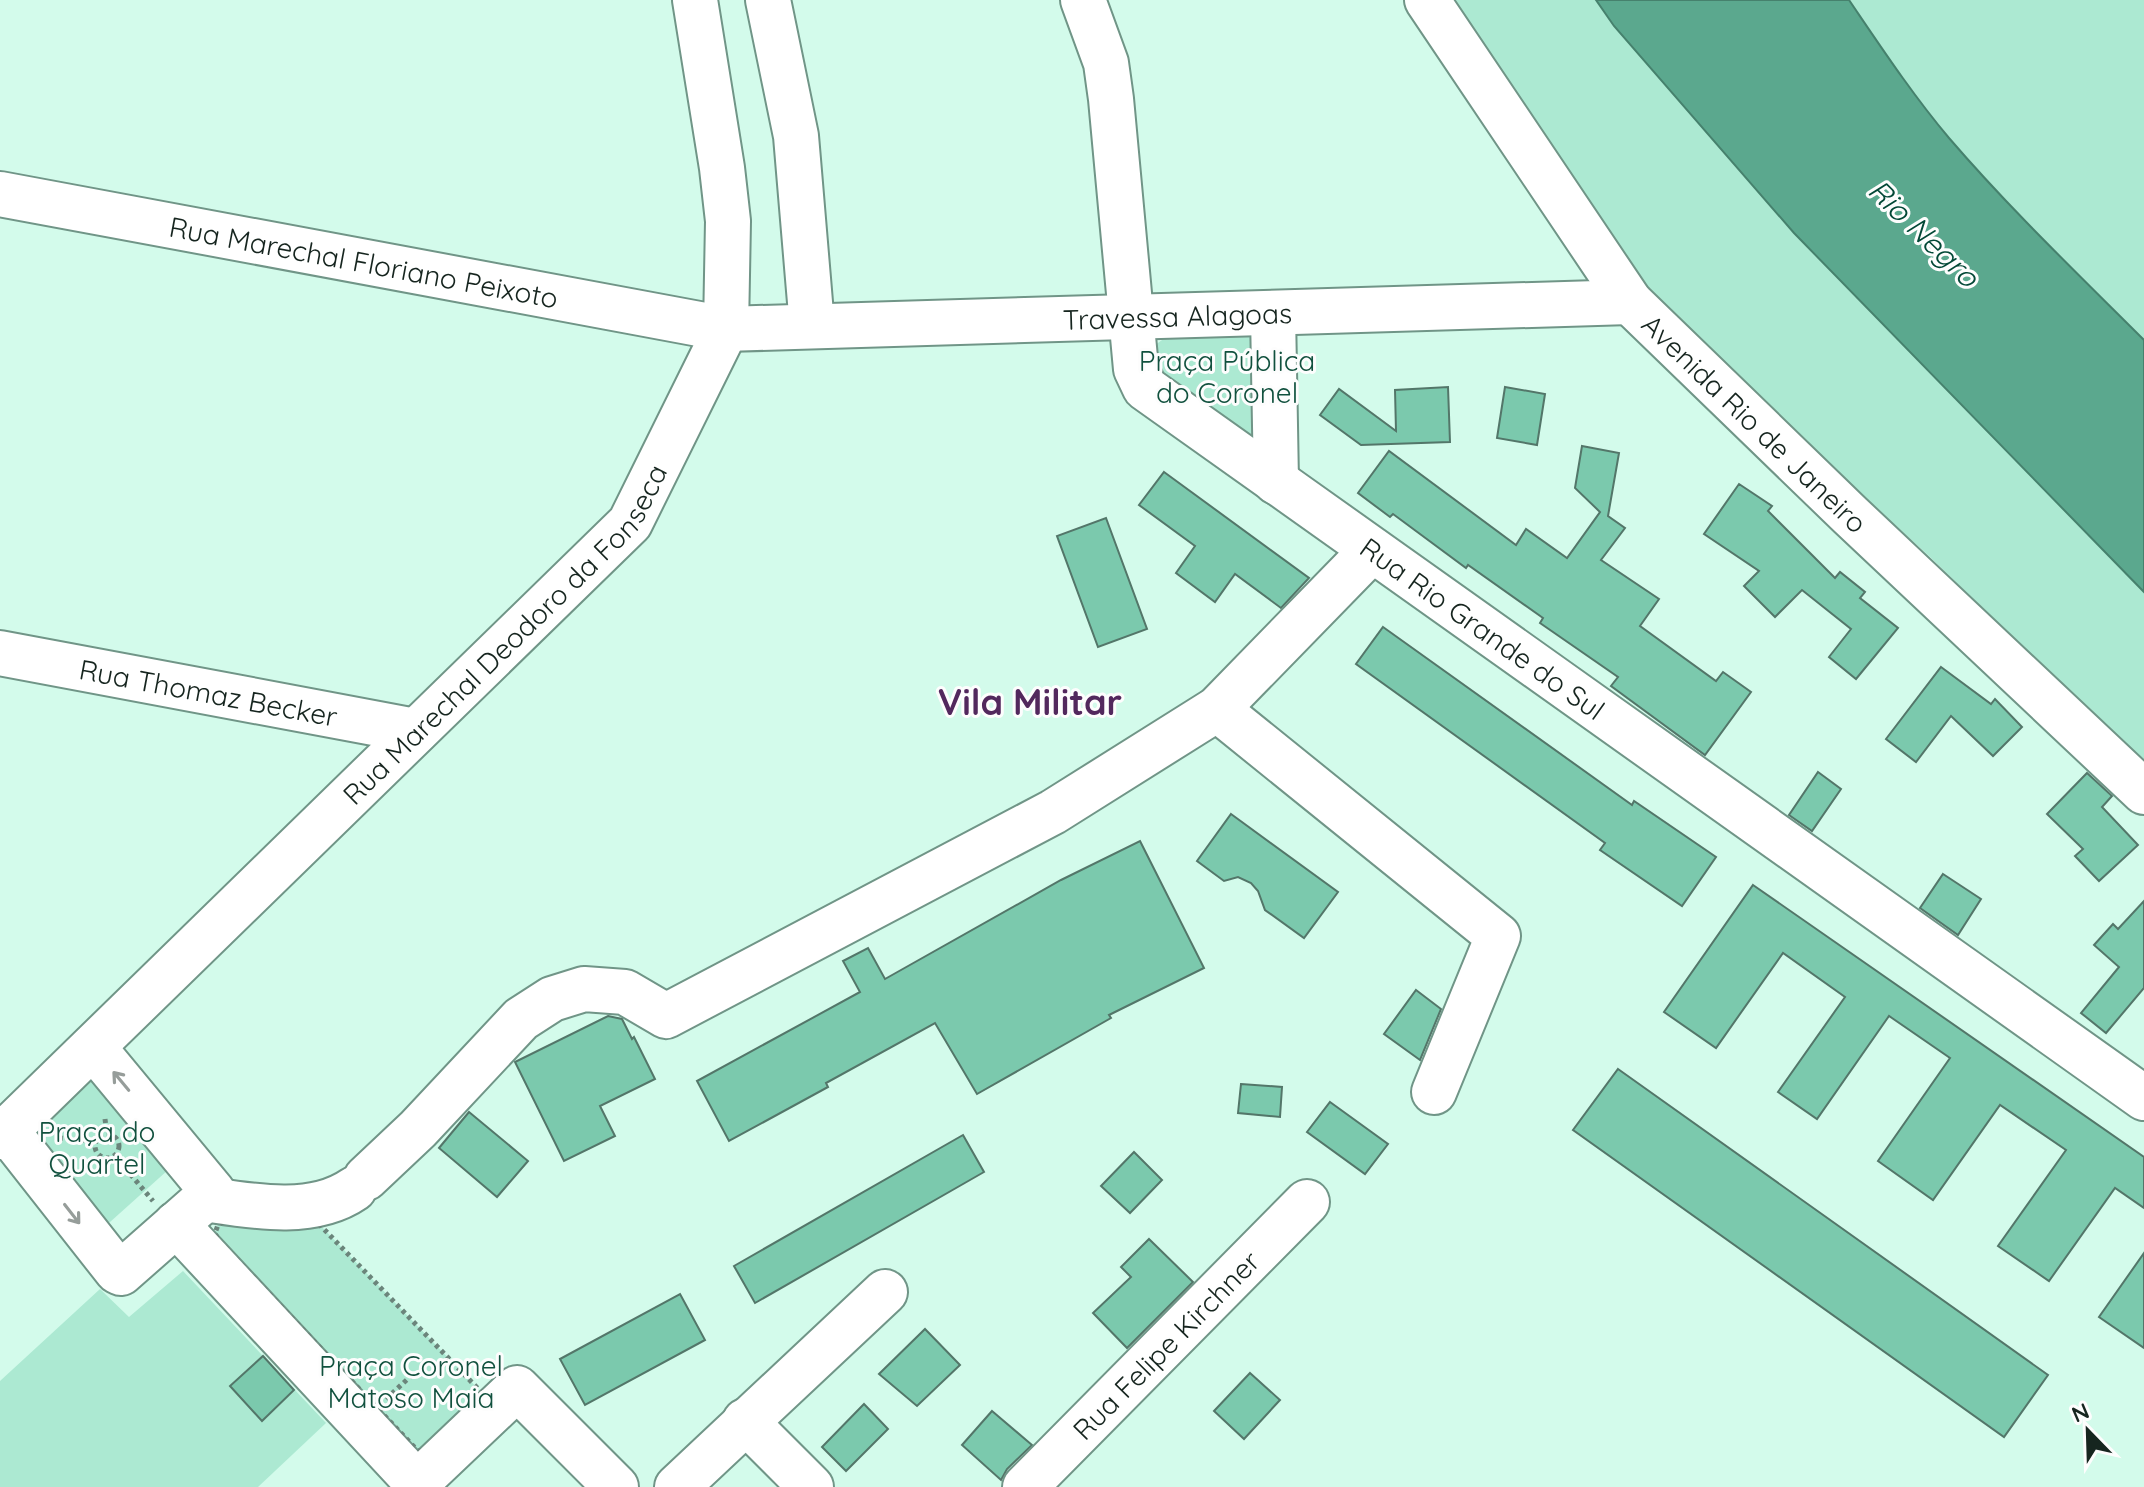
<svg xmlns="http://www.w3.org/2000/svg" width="2144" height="1487" viewBox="0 0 2144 1487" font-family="Quicksand,sans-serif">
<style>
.green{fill:#ace9d2}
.water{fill:#5ba88e;stroke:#46816d;stroke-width:2}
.building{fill:#7bc9ad;stroke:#537669;stroke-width:2}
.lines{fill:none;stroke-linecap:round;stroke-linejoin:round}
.minor-casing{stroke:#709587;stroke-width:48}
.path{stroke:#6b857b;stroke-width:5;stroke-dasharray:4 4;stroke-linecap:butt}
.minor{stroke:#fff;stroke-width:44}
.oneway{stroke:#969d9a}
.labels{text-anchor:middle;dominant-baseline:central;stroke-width:6;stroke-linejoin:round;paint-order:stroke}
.street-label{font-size:28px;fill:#16251f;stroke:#fdfdfd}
.park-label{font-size:28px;fill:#11513e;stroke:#fdfdfd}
.water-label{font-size:30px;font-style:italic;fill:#024836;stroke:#fdfdfd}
.district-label{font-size:36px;font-weight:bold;fill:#52285d;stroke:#fdfdfd}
</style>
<rect width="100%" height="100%" fill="#d3fbeb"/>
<g class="green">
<polygon points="1438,0 1596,0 1614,26 1794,233 2144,592 2144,764 1928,555 1648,302"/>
<path d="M1849 0H2144V340C2078 274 2010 209 1949 138 1912 94 1881 47 1849 0Z"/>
<polygon points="1249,337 1260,341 1262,444 1158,377 1155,345 1165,338"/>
<polygon points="98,1067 178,1161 100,1231 17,1134"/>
<polygon points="219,1222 317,1222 487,1398 422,1452 418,1451 218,1240 215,1233"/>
<polygon points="183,1271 326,1423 258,1487 0,1487 0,1381 100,1289 129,1317"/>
</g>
<path class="water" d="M1596 0H1849C1881 47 1912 94 1949 138 2010 209 2078 274 2144 340V592L1794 233 1614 26Z"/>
<g class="building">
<polygon points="1448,387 1450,442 1361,445 1320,415 1339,389 1396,431 1395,390"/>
<polygon points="1505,387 1545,394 1537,445 1497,438"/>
<polygon points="1582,446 1619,453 1608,516 1625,528 1601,560 1659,599 1640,626 1716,681 1723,672 1751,692 1705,755 1611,686 1618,677 1540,623 1543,618 1468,565 1466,568 1393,514 1390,517 1358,493 1389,451 1516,545 1526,529 1567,558 1600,512 1575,488"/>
<polygon points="1164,472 1309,578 1281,608 1235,574 1215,602 1176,573 1195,546 1139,505"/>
<polygon points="1739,484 1772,506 1768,511 1835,578 1840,572 1865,592 1860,598 1898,628 1856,679 1829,657 1851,629 1802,590 1775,617 1744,586 1759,571 1704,534"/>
<polygon points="1106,518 1147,629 1098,647 1057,536"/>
<polygon points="1383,627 1632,805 1634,801 1716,857 1682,906 1600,850 1605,843 1356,664"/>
<polygon points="1941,667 1991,704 1995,699 2022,727 1993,756 1951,716 1916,762 1886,739"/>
<polygon points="1818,772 1841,789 1812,831 1789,815"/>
<polygon points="2087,773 2112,796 2102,807 2138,845 2099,881 2075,856 2083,849 2047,814"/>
<polygon points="1231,814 1338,892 1304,938 1265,910 1258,891 1251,883 1238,877 1224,881 1197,861"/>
<polygon points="1140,841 1204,968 1109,1015 1111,1018 977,1094 935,1023 826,1083 828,1087 729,1141 697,1081 860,992 843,961 868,948 885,979 1061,880"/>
<polygon points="1943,874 1981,899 1958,935 1920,908"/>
<polygon points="1753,885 2144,1157 2144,1208 2115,1188 2049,1281 1998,1246 2066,1150 2000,1105 1933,1200 1878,1161 1950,1058 1889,1016 1817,1119 1778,1092 1845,997 1783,953 1716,1048 1664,1012"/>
<polygon points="2144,901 2144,988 2106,1033 2081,1013 2119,967 2094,945 2113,924 2118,929"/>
<polygon points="1416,990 1441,1009 1420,1060 1384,1034"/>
<polygon points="608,1016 622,1019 632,1039 634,1037 655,1079 600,1106 615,1136 564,1161 515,1062"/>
<polygon points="1618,1069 2048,1375 2004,1437 1573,1130"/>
<polygon points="1241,1084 1282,1087 1280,1117 1238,1113"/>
<polygon points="1330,1102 1388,1144 1365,1174 1307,1132"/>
<polygon points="469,1112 528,1161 497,1197 439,1148"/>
<polygon points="963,1135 984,1172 755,1303 734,1266"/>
<polygon points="1134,1152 1162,1180 1130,1213 1101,1186"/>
<polygon points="1149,1239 1193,1282 1127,1348 1093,1313 1131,1277 1121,1267"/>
<polygon points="2144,1253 2144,1348 2099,1317"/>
<polygon points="680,1294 705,1340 585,1405 560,1359"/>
<polygon points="925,1329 960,1365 917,1406 879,1374"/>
<polygon points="263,1356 294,1390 262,1421 230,1386"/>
<polygon points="1250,1373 1280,1400 1244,1439 1214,1411"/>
<polygon points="864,1404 888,1429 846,1471 822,1447"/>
<polygon points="992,1411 1032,1445 1007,1469 1001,1480 962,1445"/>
</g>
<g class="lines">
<defs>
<g id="minor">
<polyline points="768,0 796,136 812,326"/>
<path id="s1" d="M1083 0 1106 63 1111 99 1136 369 1145 388 2144 1098"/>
<path id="s2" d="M1427 0 1630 302 1850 515 2144 792"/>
<path id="s3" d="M0 194 726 329 1630 302"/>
<polyline points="1273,313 1276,482"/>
<path id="s4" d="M0 653 416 731"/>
<polyline points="1217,709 1498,936 1434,1092"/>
<polyline points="0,1129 7,1131 117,1271 121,1273 213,1192 93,1047"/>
<path id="s5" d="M0 1137 630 523 726 329 728 221 722 168 695 0"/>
<polyline points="366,1178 418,1129 521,1019 552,999 584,989 625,992 666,1016 1053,812 1217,709 1372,550"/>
<path d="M205 1199C251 1206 312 1218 354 1189"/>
<polyline points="176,1224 417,1483 517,1388 616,1487"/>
<polyline points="745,1421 811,1487"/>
<polyline points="677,1487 885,1292"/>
<path id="s6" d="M1025 1487 1307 1202"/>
</g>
</defs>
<use href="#minor" class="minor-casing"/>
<g class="path">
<polyline points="105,1119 107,1134"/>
<circle cx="107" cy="1146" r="12"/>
<polyline points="59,1138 96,1141"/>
<polyline points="115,1156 153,1201"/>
<polygon points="232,1215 317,1222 487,1398 431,1449 418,1451 218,1240 215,1233 218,1225"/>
<polyline points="386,1399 412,1375"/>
</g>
<use href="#minor" class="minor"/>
</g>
<defs><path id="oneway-shaft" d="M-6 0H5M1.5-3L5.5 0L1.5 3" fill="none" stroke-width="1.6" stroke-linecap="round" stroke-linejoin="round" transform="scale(2)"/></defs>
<g class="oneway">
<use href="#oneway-shaft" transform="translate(121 1081) rotate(-130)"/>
<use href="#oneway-shaft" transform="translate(72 1214) rotate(52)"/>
</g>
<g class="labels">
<g class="street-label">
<text stroke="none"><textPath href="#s3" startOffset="370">Rua Marechal Floriano Peixoto</textPath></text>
<text stroke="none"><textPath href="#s3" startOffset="1190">Travessa Alagoas</textPath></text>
<text stroke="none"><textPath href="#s2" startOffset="538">Avenida Rio de Janeiro</textPath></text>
<text stroke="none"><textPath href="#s1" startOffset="810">Rua Rio Grande do Sul</textPath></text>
<text stroke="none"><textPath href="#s5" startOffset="714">Rua Marechal Deodoro da Fonseca</textPath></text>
<text stroke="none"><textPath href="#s4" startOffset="212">Rua Thomaz Becker</textPath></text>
<text stroke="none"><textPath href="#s6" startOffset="200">Rua Felipe Kirchner</textPath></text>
</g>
<g class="park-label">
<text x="1227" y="360">Praça Pública<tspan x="1227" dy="32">do Coronel</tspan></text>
<text x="97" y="1131">Praça do<tspan x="97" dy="32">Quartel</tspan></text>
<text x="411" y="1365">Praça Coronel<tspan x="411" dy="32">Matoso Maia</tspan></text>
</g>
<g class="water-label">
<text transform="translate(1924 233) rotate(44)">Rio Negro</text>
</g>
<g class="district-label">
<text x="1030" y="701">Vila Militar</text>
</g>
</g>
<g transform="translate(2088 1431) rotate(337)" stroke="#fdfdfd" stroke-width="6" paint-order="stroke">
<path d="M0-6L14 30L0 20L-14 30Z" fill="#16251f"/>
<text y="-12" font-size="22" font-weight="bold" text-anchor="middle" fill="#16251f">N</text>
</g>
</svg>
